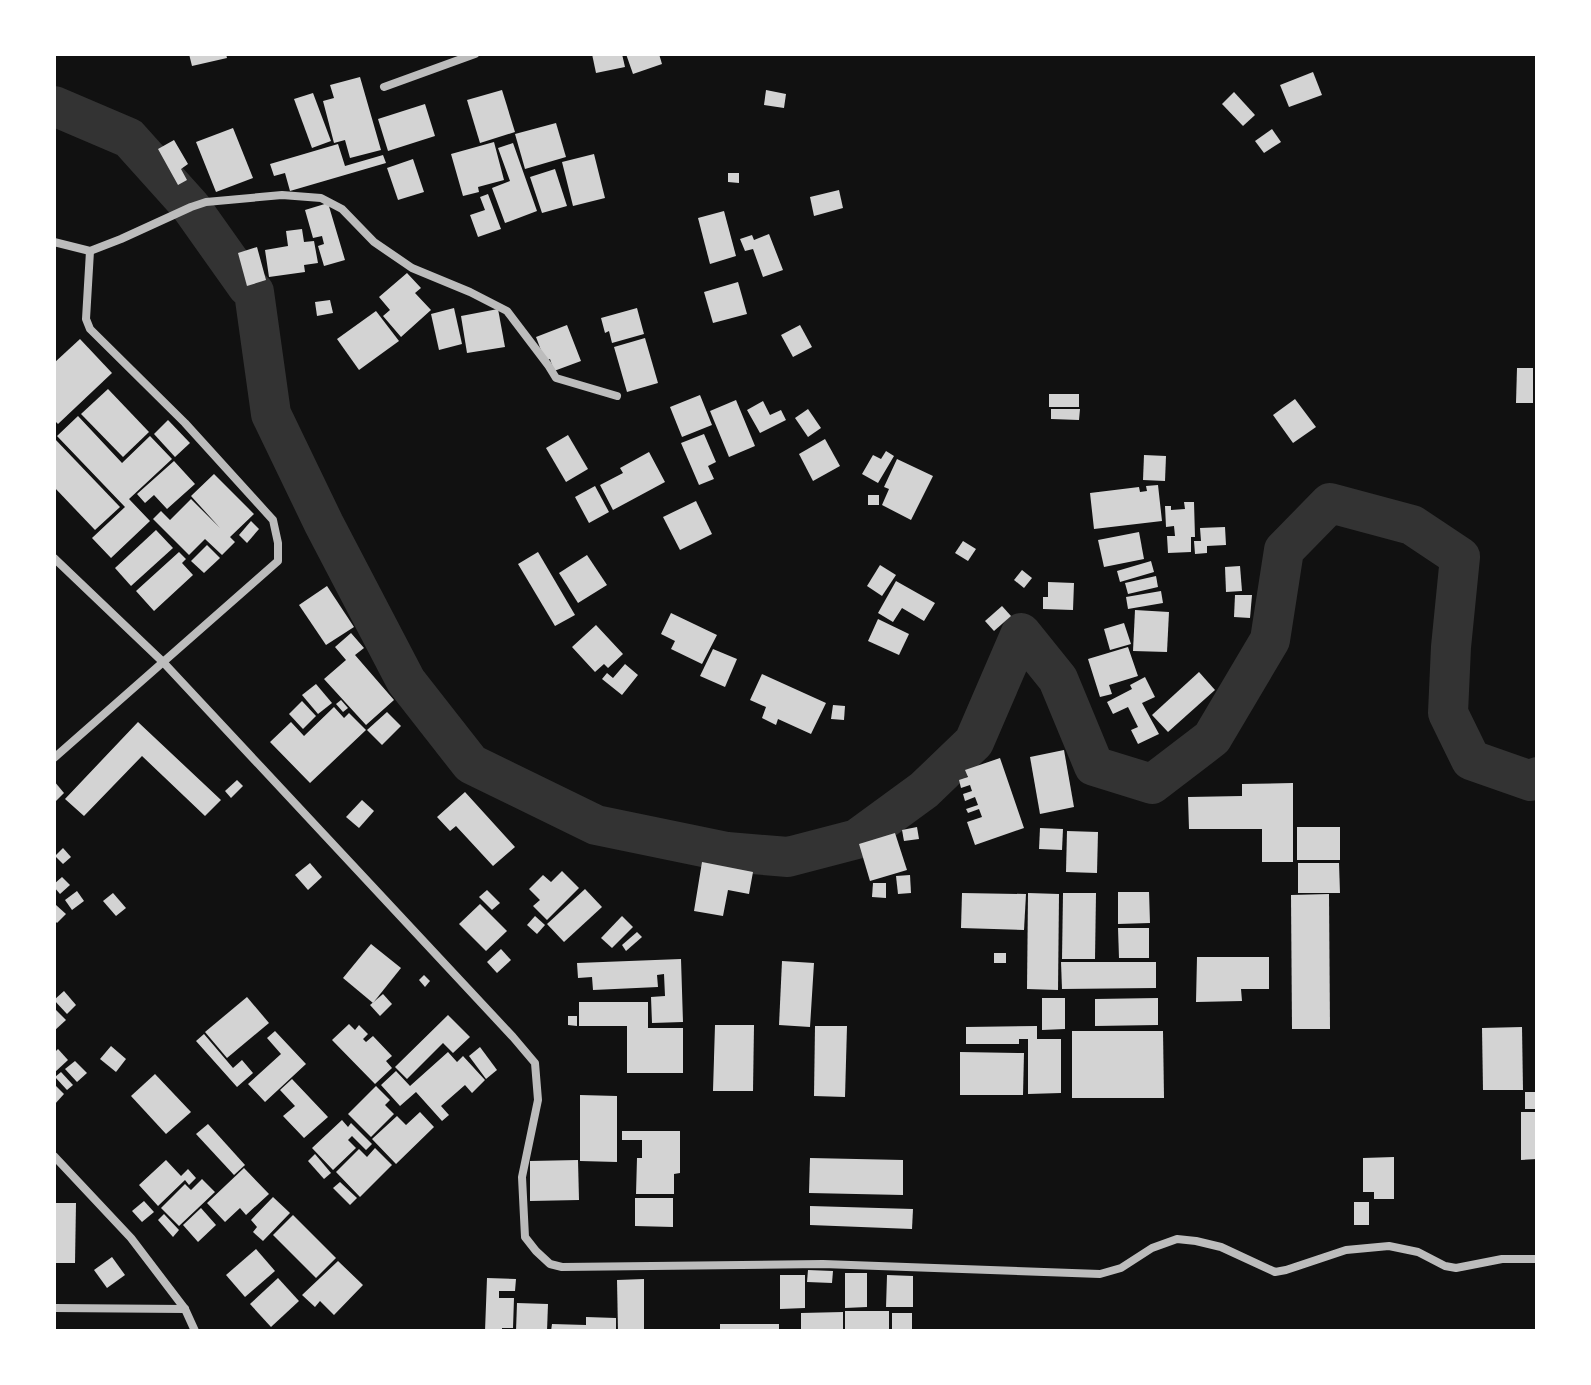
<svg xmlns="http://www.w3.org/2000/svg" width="1591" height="1385" viewBox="0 0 1591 1385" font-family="'Noto Sans',sans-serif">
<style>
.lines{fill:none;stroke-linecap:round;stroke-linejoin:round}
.river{stroke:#333;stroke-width:40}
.building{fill:#d3d3d3}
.minor{stroke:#bcbcbc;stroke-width:8}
</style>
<rect width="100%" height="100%" fill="#111"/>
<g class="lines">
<polyline class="river" points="54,106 129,138 191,207 247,286 254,292 271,414 324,524 406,681 471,764 596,825 727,852 788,857 857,839 924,790 974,742 1021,633 1058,679 1094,766 1152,784 1212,738 1270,640 1284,550 1330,503 1412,525 1460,557 1451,647 1448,713 1471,760 1531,781 1537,777"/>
</g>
<g class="building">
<polygon points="189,54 226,54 227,58 192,66"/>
<polygon points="592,54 622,54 625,67 596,73"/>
<polygon points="626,54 659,54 662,64 633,74"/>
<polygon points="1313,72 1322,95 1289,107 1280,85"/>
<polygon points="360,77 381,150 350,158 345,140 334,143 323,101 334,98 330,85"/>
<polygon points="502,90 515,132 480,143 467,100"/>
<polygon points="766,90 786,94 784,108 764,105"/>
<polygon points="1234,92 1255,115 1243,126 1222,104"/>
<polygon points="313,93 331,141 312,148 294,99"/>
<polygon points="425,104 435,136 388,151 378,119"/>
<polygon points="556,123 566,157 525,169 515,134"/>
<polygon points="233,128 253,178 216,192 196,142"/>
<polygon points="1272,129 1281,142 1264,153 1255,141"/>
<polygon points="174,140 188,164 181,169 187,180 178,185 158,149"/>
<polygon points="494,142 504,180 478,187 479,192 463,196 451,154"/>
<polygon points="513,143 537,211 505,223 492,188 510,181 498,148"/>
<polygon points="338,144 345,166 383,155 386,163 290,191 285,173 274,176 270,164"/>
<polygon points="594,154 605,198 573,206 562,162"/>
<polygon points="413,159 424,192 398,200 387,168"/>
<polygon points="555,169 567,206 542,213 530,177"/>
<polygon points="728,173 739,173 739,183 728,182"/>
<polygon points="839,190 843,208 814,216 810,197"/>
<polygon points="488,194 501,229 478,237 470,215 485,210 480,197"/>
<polygon points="328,203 345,260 324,266 318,246 324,244 322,236 313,238 305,210"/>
<polygon points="724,211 736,256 710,264 698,218"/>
<polygon points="302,229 304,242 314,241 318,263 304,265 305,272 269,277 265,250 288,246 286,231"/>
<polygon points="769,234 783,270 763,277 753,249 745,251 740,239 752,235 754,240"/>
<polygon points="257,247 266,280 247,286 238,253"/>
<polygon points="407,273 421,288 415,293 431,310 401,337 383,316 390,310 379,297"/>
<polygon points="738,282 747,314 713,323 704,292"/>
<polygon points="330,300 333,313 317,316 315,302"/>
<polygon points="454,308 462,344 439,350 431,314"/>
<polygon points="637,308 644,334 612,343 609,331 605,333 601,318"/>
<polygon points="498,309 505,347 467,353 461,316"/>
<polygon points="376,311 399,341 359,370 337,339"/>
<polygon points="567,325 581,361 554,371 550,359 545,361 536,337"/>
<polygon points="800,325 812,347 793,357 781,335"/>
<polygon points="645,338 658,383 627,392 614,347"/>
<polygon points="80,339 112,373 58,424 54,420 54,363"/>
<polygon points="1517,368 1533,368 1533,403 1516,403"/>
<polygon points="108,389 149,432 123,457 81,414"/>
<rect x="1049" y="394" width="30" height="13"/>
<polygon points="700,395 712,425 682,437 670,407"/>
<polygon points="1295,399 1316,427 1293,443 1273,415"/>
<polygon points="736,400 755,446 729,457 710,411"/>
<polygon points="763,401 770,415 781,410 786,420 760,433 747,410"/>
<polygon points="808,409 821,428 808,437 795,418"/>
<polygon points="1051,409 1080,409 1079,420 1051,419"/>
<polygon points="78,416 122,463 150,436 172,459 129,499 150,521 111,558 92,538 125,507 57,436"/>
<polygon points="168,420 190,443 175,457 154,434"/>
<polygon points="704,434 716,462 708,466 714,479 699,485 681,443"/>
<polygon points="568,435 588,469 566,482 546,448"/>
<polygon points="54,438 120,507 95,530 54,487"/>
<polygon points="825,439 840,466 813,481 799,454"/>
<polygon points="886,451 894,456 878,483 862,474 873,455 881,459"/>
<polygon points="649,452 665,482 613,510 600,485 623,473 620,468"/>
<polygon points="1144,455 1166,456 1165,481 1143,480"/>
<polygon points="897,459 933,476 911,520 882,505 889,489 884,487"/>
<polygon points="174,461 195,484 167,509 154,495 145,503 137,494"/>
<polygon points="214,474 254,514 230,537 235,542 222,555 205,539 189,555 153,519 161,511 170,520 191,499 220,528 191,496"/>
<polygon points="1158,485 1162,521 1094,529 1090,493 1139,487 1140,492 1147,491 1146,486"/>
<polygon points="595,486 609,512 589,523 575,497"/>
<rect x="868" y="495" width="11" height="10"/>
<polygon points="696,501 712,534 680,550 663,517"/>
<polygon points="1184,502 1194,502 1195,537 1191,537 1191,552 1168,553 1167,536 1175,536 1174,526 1166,527 1165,506 1171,506 1171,510 1185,509"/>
<polygon points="251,521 259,529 247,543 239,535"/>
<polygon points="1225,527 1226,545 1207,546 1207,553 1195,554 1194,541 1201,541 1200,528"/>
<polygon points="156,530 173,548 131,586 115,568"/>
<polygon points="1139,532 1144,559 1104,567 1098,540"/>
<polygon points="963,541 976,549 968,561 955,553"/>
<polygon points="207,545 220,558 204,573 191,561"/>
<polygon points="179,552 186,559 182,563 193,575 154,611 136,591"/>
<polygon points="538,552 575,615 555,626 518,564"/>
<polygon points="587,555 607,585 578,603 559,573"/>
<polygon points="1151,561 1154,572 1120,582 1117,571"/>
<polygon points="880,565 896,575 882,596 867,586"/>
<polygon points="1240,566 1242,591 1226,592 1225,567"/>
<polygon points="1022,570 1032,578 1024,588 1014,580"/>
<polygon points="1156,576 1158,587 1128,594 1125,583"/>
<polygon points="896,581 935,603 924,621 902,608 893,622 878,613"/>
<polygon points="1048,582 1074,583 1073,610 1043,609 1043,597 1048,597"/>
<polygon points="327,586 354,627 326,645 299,605"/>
<polygon points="1161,591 1163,603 1128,609 1126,597"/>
<polygon points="1235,595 1252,595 1250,618 1234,617"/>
<polygon points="1002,606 1011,616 994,631 985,621"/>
<polygon points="1135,610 1169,612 1167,652 1133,651"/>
<polygon points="671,613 717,635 702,664 671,649 675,641 661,634"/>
<polygon points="878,619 909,634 899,655 868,641"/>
<polygon points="1124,623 1131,644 1110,650 1104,629"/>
<polygon points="596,625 623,654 608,668 604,664 595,672 572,647"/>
<polygon points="351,633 364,648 355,655 394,700 366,725 324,679 346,660 335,647"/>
<polygon points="1128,647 1138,676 1109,685 1112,694 1100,697 1088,659"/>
<polygon points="713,649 737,659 725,687 700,676"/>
<polygon points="625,664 638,675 622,695 602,679 607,673 613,678"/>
<polygon points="1199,672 1215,690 1168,732 1152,715"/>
<polygon points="762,674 826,703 811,734 778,719 776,725 762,718 766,707 750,700"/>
<polygon points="1145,677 1155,697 1142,703 1159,734 1138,744 1131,730 1138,727 1128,707 1113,714 1107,702 1132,689 1130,685"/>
<polygon points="316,684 332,703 318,714 302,695"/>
<polygon points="341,700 348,708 343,712 336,704"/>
<polygon points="302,701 316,716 303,729 289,714"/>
<polygon points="833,705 845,706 844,720 831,719"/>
<polygon points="334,707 344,718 349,713 366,730 310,783 270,742 291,722 304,736"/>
<polygon points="387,712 401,726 382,745 367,730"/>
<polygon points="138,722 221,800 205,816 142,756 84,816 65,799"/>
<polygon points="1064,750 1074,807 1040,814 1030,757"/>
<polygon points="1000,758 1024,828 975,845 967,822 982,817 979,809 968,813 966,809 978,805 975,797 965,801 963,794 972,791 970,785 961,788 959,780 968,777 965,770"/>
<polygon points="237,780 243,786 231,798 225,791"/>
<polygon points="54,781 64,793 54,803"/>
<polygon points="1293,783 1293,862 1262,862 1262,829 1189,829 1188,797 1242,796 1242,784"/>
<polygon points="465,792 515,847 493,866 456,826 450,831 437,817"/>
<polygon points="362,800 374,811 359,828 346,817"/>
<polygon points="917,827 919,839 904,841 902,830"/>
<rect x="1297" y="827" width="43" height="33"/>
<polygon points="1040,828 1063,829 1062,850 1039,849"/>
<polygon points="1067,831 1098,832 1097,873 1066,872"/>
<polygon points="895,833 907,870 870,881 859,844"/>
<polygon points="63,848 71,857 63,864 55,856"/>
<polygon points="702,862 753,872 749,894 728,890 723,916 694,911"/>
<polygon points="310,863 322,877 308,890 295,875"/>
<polygon points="1298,863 1339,863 1340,893 1298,893"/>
<polygon points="562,871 579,888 547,920 533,906 540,900 529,889 543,875 551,882"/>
<polygon points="910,875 911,893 898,894 896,876"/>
<polygon points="62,877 70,885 60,894 54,887 54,884"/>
<polygon points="873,883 886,883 886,898 872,897"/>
<polygon points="585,889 602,907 564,942 547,924"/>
<polygon points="487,890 500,903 492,910 479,897"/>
<polygon points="77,891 84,901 72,910 65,900"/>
<polygon points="1118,892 1149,892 1150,923 1118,924"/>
<polygon points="113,893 126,908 116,916 103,901"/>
<polygon points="962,893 1026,894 1024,930 961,928"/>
<polygon points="1028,893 1059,894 1058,990 1027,989"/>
<polygon points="1063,893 1096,893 1095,959 1062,959"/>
<polygon points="1329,894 1330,1029 1292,1029 1291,895"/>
<polygon points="480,904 507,931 486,951 459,924"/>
<polygon points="56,905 66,914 57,923 54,920 54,907"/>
<polygon points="535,916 545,925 537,934 527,925"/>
<polygon points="622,916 633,927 612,948 601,938"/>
<polygon points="1118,928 1149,928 1149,958 1119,958"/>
<polygon points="637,932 642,937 626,951 622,945"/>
<polygon points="371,944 401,968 373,1003 343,978"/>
<polygon points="501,949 511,960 497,973 487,962"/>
<rect x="994" y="953" width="12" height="10"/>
<polygon points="1197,957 1269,957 1269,989 1241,989 1242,1001 1196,1002"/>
<polygon points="681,959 683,1022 652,1023 651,997 665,996 664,974 657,975 658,987 593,990 592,977 578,978 577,963"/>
<polygon points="782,961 814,963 810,1027 779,1025"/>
<polygon points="1061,962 1156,962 1156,988 1062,989"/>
<polygon points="424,975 430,981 425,987 419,980"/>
<polygon points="64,991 76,1005 67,1014 54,1000"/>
<polygon points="383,994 392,1004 380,1016 370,1005"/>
<polygon points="247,997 269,1023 227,1058 205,1032"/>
<polygon points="1042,998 1065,998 1065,1029 1042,1030"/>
<polygon points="1158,998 1158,1025 1095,1026 1095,999"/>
<polygon points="579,1002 648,1002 648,1028 683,1028 683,1073 627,1073 627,1026 579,1026"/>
<polygon points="54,1008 66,1020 54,1031"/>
<polygon points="448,1015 470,1037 453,1053 443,1043 407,1079 395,1067"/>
<polygon points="568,1016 577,1016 577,1026 568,1025"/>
<polygon points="349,1024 355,1030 359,1025 368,1034 363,1039 366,1042 373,1036 392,1056 386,1061 392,1068 375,1084 332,1040"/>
<polygon points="715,1025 754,1025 753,1091 713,1091"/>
<polygon points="815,1026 847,1026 845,1097 814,1096"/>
<polygon points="1037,1026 1037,1039 1061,1039 1061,1093 1028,1094 1028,1039 1019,1039 1019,1044 966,1044 966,1027"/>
<polygon points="1522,1027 1523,1090 1483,1090 1482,1028"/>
<polygon points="275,1031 306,1064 265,1102 248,1084 281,1054 267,1038"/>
<polygon points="1072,1031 1163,1031 1164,1098 1072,1098"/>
<polygon points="204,1034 233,1068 242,1060 253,1073 237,1087 196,1041"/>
<polygon points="111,1046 126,1059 116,1072 100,1059"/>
<polygon points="480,1047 497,1070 486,1079 469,1056"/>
<polygon points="58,1049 68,1060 54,1073 54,1053"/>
<polygon points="448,1052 457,1062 463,1056 485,1080 472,1093 465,1085 441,1106 449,1115 442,1121 416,1092 400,1106 381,1085 396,1071 410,1086"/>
<polygon points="960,1052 1024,1053 1023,1095 960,1095"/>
<polygon points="75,1061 87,1073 77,1082 65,1069"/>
<polygon points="61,1072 73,1085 67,1090 55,1077"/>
<polygon points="155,1074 191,1112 166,1134 131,1096"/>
<polygon points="292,1079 328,1117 304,1138 283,1116 295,1106 280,1090"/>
<polygon points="54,1084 64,1094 54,1105"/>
<polygon points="376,1086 390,1100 385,1105 394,1114 371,1137 348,1114"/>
<rect x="1525" y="1092" width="12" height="17"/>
<polygon points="580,1095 617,1096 617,1162 580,1161"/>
<polygon points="420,1112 434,1127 396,1164 372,1139 397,1116 406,1125"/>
<polygon points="1521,1112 1537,1112 1537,1159 1521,1160"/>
<polygon points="342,1120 348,1127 351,1123 372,1144 366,1150 352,1136 348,1140 356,1148 333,1170 312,1148"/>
<polygon points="208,1124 245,1165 234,1175 196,1134"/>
<polygon points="622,1131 680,1131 680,1173 674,1174 674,1194 636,1194 637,1158 642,1158 642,1140 622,1140"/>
<polygon points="375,1148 392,1165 360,1197 336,1172 359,1149 367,1157"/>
<polygon points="315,1154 331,1173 324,1179 308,1161"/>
<polygon points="1394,1157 1394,1199 1374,1199 1374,1192 1363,1192 1363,1158"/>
<polygon points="810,1158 903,1160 903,1195 809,1193"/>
<polygon points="166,1160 181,1176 188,1169 196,1178 189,1185 185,1180 158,1206 139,1185"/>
<polygon points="578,1160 579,1200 530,1201 530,1161"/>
<polygon points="244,1168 269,1194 246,1215 240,1208 225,1222 207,1203"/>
<polygon points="202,1179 215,1192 179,1226 161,1208 185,1184 191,1190"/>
<polygon points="340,1182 357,1198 350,1205 333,1188"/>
<polygon points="273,1197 290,1213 263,1241 253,1232 257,1227 251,1220"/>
<polygon points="635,1198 673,1198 673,1227 635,1226"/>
<polygon points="144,1201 154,1212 142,1222 132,1211"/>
<rect x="1354" y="1202" width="15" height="23"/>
<polygon points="54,1203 76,1203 75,1263 54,1263"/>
<polygon points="810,1206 913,1209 912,1229 810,1225"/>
<polygon points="201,1208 216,1225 198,1242 183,1225"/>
<polygon points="164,1214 179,1230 173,1237 158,1220"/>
<polygon points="293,1215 336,1258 316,1278 273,1235"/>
<polygon points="256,1249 275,1271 245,1297 226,1275"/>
<polygon points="112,1257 125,1275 107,1288 94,1270"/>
<polygon points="338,1261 363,1285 334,1315 320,1301 315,1307 302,1295"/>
<polygon points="808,1270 833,1271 832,1283 807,1282"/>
<polygon points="845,1273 867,1273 867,1307 845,1308"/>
<polygon points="780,1275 805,1275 805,1308 780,1309"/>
<polygon points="887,1275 913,1276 913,1307 886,1307"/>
<polygon points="278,1278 299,1301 271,1327 250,1304"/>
<polygon points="487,1278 516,1279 515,1291 499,1291 499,1298 514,1298 513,1328 502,1328 502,1331 485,1331"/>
<polygon points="644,1279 644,1331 618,1331 617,1280"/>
<polygon points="517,1303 548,1304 547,1331 516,1331"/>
<rect x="845" y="1311" width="44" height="20"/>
<polygon points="843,1312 843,1331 801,1331 801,1313"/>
<rect x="892" y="1313" width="20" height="18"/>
<polygon points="586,1317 616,1318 616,1331 551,1331 552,1324 586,1325"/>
<rect x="720" y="1324" width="59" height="7"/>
</g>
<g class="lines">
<g class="minor">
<polyline points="384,87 475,54"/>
<polyline points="54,242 90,251 121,239 191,207 206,202 282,195 321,198 342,209 374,242 412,268 470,292 507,311 548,365 556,378 617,396"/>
<polyline points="54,558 163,662 513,1037 535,1063 538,1100 522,1177 525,1237 536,1251 550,1264 562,1267 823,1264 1100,1274 1121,1268 1152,1248 1177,1239 1196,1241 1221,1247 1275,1272 1286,1270 1346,1250 1389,1246 1418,1252 1445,1266 1456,1268 1502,1259 1537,1259"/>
<polyline points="54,758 278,561 278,543 273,520 185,423 90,329 86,319 90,251"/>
<polyline points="54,1156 131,1238 185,1309 195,1331"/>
<polyline points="54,1308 185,1309"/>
</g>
</g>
<rect width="1591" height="1385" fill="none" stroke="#ffffff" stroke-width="112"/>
</svg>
